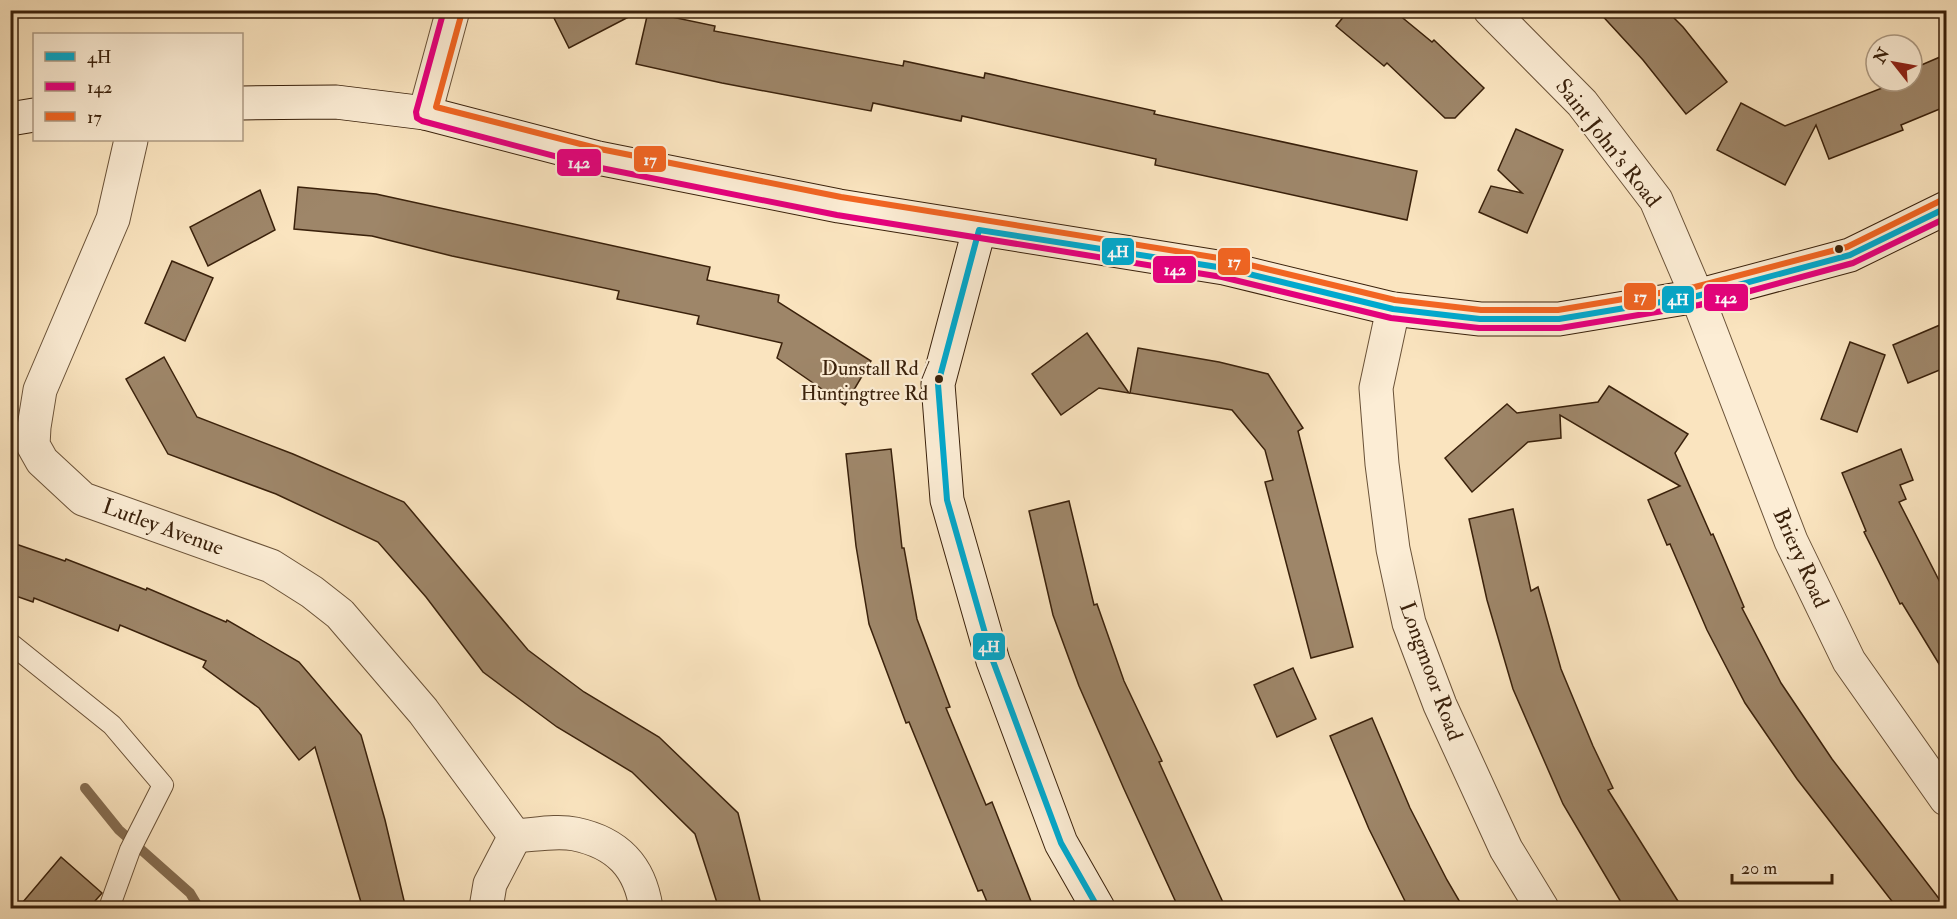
<svg xmlns="http://www.w3.org/2000/svg" width="1957" height="919" viewBox="0 0 1957 919" font-family="'IM FELL Double Pica',serif">
<style>
.lines{fill:none;stroke-linecap:round;stroke-linejoin:round}
.stream{stroke:#866e52;stroke-width:10}
.building{fill:#9e8669;stroke:#3a210b;stroke-width:1.5}
.lane-casing{stroke:#6a5238;stroke-width:22}
.street-casing{stroke:#6a5238;stroke-width:35}
.secondary-casing{stroke:#3a210b;stroke-width:35}
.lane{stroke:#fcedd5;stroke-width:20}
.street{stroke:#fcedd5;stroke-width:33}
.secondary{stroke:#fcedd5;stroke-width:33}
.bus-1-casing{stroke:#fcedd5;stroke-width:10}
.bus-2-casing{stroke:#fcedd5;stroke-width:10}
.bus-3-casing{stroke:#fcedd5;stroke-width:10}
.bus-1{stroke:#00a9ce;stroke-width:6}
.bus-2{stroke:#e5007d;stroke-width:6}
.bus-3{stroke:#f26522;stroke-width:6}
.bus-dot{fill:#3a210b;stroke:#fcedd5;stroke-width:2}
.labels{text-anchor:middle;dominant-baseline:central;stroke-width:4.5;stroke-linejoin:round;paint-order:stroke}
.bus-label{font-size:20px;fill:#3a210b;stroke:#fcedd5;text-anchor:end}
.street-label{font-size:22px;fill:#3a210b;stroke:#fcedd5}
.line-badge{stroke:#fcedd5;stroke-width:2}
.badge-label{font-size:16px;text-anchor:middle;font-weight:bold;fill:#fff}
</style>
<rect width="100%" height="100%" fill="#fae4bf"/>
<filter id="stains"><feTurbulence type="fractalNoise" baseFrequency=".00333" numOctaves="4"/><feColorMatrix values="0 0 0 0 .2 0 0 0 0 .09 0 0 0 0 .02 0 0 0 .5 -.17"/></filter>
<radialGradient id="worn" r=".72"><stop offset=".6" stop-color="#630" stop-opacity="0"/><stop offset="1" stop-color="#630" stop-opacity=".3"/></radialGradient>
<g class="lines">
<polyline class="stream" points="85,788 119,830 190,893 199,908"/>
</g>
<g class="building">
<polygon points="550,10 642,10 569,48"/>
<polygon points="1349,10 1393,10 1432,42 1434,40 1484,88 1455,118 1445,118 1387,63 1384,66 1336,26"/>
<polygon points="1597,10 1666,10 1683,27 1727,82 1686,114 1643,60"/>
<polygon points="648,12 715,26 714,31 903,66 904,61 984,78 985,73 1155,111 1154,114 1417,171 1407,220 1155,165 1156,159 962,116 961,121 873,103 871,111 722,83 636,64"/>
<polygon points="1947,54 1947,106 1901,125 1903,130 1829,159 1816,125 1785,185 1717,150 1741,103 1785,126 1900,81 1912,81 1912,69"/>
<polygon points="1516,129 1563,150 1527,233 1479,212 1491,186 1522,193 1498,170"/>
<polygon points="298,187 376,194 710,267 707,280 779,295 778,302 871,361 845,405 777,358 782,343 697,324 699,316 617,299 619,291 452,256 372,236 294,229"/>
<polygon points="260,190 275,230 208,266 190,227"/>
<polygon points="172,261 213,278 185,341 145,323"/>
<polygon points="1947,322 1947,367 1908,383 1893,345"/>
<polygon points="1087,333 1129,393 1099,388 1061,415 1032,374"/>
<polygon points="1850,342 1885,355 1857,432 1821,419"/>
<polygon points="1138,348 1219,362 1268,374 1303,428 1298,431 1353,647 1311,658 1265,482 1273,480 1265,450 1232,410 1130,393"/>
<polygon points="164,357 197,417 293,454 404,502 528,650 584,692 659,737 738,813 762,909 719,909 695,834 632,772 557,727 483,672 426,597 378,542 276,494 168,454 126,379"/>
<polygon points="1609,386 1688,434 1675,453 1711,535 1713,534 1744,607 1742,608 1781,683 1832,759 1947,909 1898,909 1797,779 1745,703 1707,630 1670,544 1667,545 1648,500 1680,486 1560,415 1561,438 1528,442 1472,492 1445,458 1507,404 1517,413 1598,402"/>
<polygon points="891,449 902,548 904,548 917,619 950,707 946,708 986,805 992,802 1034,909 990,909 982,890 978,891 909,722 906,723 869,624 856,546 846,454"/>
<polygon points="1901,449 1913,480 1900,485 1906,499 1899,502 1947,596 1947,677 1902,603 1900,604 1864,532 1866,531 1842,473"/>
<polygon points="1069,501 1094,605 1097,604 1124,681 1162,761 1159,762 1226,909 1179,909 1124,789 1079,686 1053,615 1029,511"/>
<polygon points="1513,509 1531,591 1538,587 1561,669 1593,746 1613,788 1608,790 1683,909 1625,909 1563,804 1513,689 1487,600 1469,519"/>
<polygon points="10,542 65,561 66,559 146,590 147,588 226,622 227,620 299,662 361,735 385,820 406,909 363,909 315,747 299,760 259,708 203,667 206,661 120,625 118,631 34,598 33,602 10,594"/>
<polygon points="1293,668 1316,719 1277,737 1254,685"/>
<polygon points="1372,718 1410,808 1447,880 1464,909 1409,909 1369,829 1330,736"/>
<polygon points="61,857 102,893 88,909 17,909"/>
</g>
<g class="lines">
<defs>
<polyline id="lane" points="10,643 112,725 163,785 130,850 109,908"/>
<g id="street">
<polyline points="1490,10 1582,103 1656,200 1697,296 1791,541 1849,661 1946,799"/>
<polyline points="425,113 453,10"/>
<polyline points="131,140 113,219 40,390 34,427 33,445 42,461 83,499 271,566 312,592 340,614 423,711 515,836"/>
<polyline points="1393,309 1376,388 1382,464 1393,549 1409,623 1440,705 1506,849 1542,908"/>
<path d="M515 836C534 835 556 830 575 834 618 843 640 867 646 908"/>
<polyline points="486,908 490,884 515,836"/>
</g>
<g id="secondary">
<polyline points="242,103 336,102 425,113 598,158 839,206 1224,268 1393,309 1480,319 1559,319 1697,296 1850,255 1946,208"/>
<polyline points="10,119 34,115"/>
<polyline points="979,230 938,384 947,500 993,661 1061,843 1098,908"/>
</g>
</defs>
<use href="#lane" class="lane-casing"/>
<use href="#street" class="street-casing"/>
<use href="#secondary" class="secondary-casing"/>
<use href="#lane" class="lane"/>
<use href="#street" class="street"/>
<use href="#secondary" class="secondary"/>
<defs>
<polyline id="bus-1" points="1098,908 1061,843 993,661 947,500 938,384 979,230 1224,268 1393,309 1480,319 1559,319 1697,296 1850,255 1946,208"/>
<polyline id="bus-2" points="444,10 416,112 417,118 422,121 596,167 837,215 1222,277 1391,318 1479,328 1560,328 1699,305 1853,263 1946,218"/>
<polyline id="bus-3" points="462,12 436,107 600,149 841,197 1225,259 1395,300 1481,310 1558,310 1695,287 1847,247 1942,200"/>
</defs>
<use href="#bus-1" class="bus-1-casing"/>
<use href="#bus-2" class="bus-2-casing"/>
<use href="#bus-3" class="bus-3-casing"/>
<use href="#bus-1" class="bus-1"/>
<use href="#bus-2" class="bus-2"/>
<use href="#bus-3" class="bus-3"/>
</g>
<g class="bus-dot">
<circle cx="1839" cy="249" r="5"/>
<circle cx="939" cy="379" r="5"/>
</g>
<g class="labels">
<g class="bus-label">
<text x="928" y="368">Dunstall Rd /<tspan x="928" dy="25">Huntingtree Rd</tspan></text>
</g>
<g class="street-label">
<text transform="translate(1608 143) rotate(52)">Saint John's Road</text>
<text transform="translate(163 527) rotate(20)">Lutley Avenue</text>
<text transform="translate(1801 558) rotate(66)">Briery Road</text>
<text transform="translate(1431 671) rotate(70)">Longmoor Road</text>
</g>
</g>
<g class="line-badge">
<rect x="633" y="145" width="34" height="28" rx="6" fill="#f26522"/>
<rect x="556" y="148" width="46" height="29" rx="6" fill="#e5007d"/>
<rect x="1101" y="237" width="34" height="29" rx="6" fill="#00a9ce"/>
<rect x="1217" y="247" width="34" height="29" rx="6" fill="#f26522"/>
<rect x="1152" y="255" width="45" height="29" rx="6" fill="#e5007d"/>
<rect x="1623" y="282" width="34" height="29" rx="6" fill="#f26522"/>
<rect x="1703" y="283" width="46" height="29" rx="6" fill="#e5007d"/>
<rect x="1661" y="285" width="34" height="29" rx="6" fill="#00a9ce"/>
<rect x="972" y="632" width="34" height="29" rx="6" fill="#00a9ce"/>
</g>
<g class="badge-label">
<text x="650" y="165">17</text>
<text x="579" y="168">142</text>
<text x="1118" y="257">4H</text>
<text x="1234" y="267">17</text>
<text x="1175" y="275">142</text>
<text x="1640" y="302">17</text>
<text x="1726" y="303">142</text>
<text x="1678" y="305">4H</text>
<text x="989" y="652">4H</text>
</g>
<rect width="1957" height="919" fill="none" stroke="#fae4bf" stroke-width="36"/>
<rect x="12" y="12" width="1933" height="895" fill="none" stroke="#3a210b" stroke-width="3"/>
<rect x="18" y="18" width="1921" height="883" fill="none" stroke="#3a210b" stroke-width="1.5"/>
<rect x="33" y="33" width="210" height="108" fill="#fcedd5" stroke="#ae9b84" stroke-width="1.5"/>
<rect x="45" y="52" width="30" height="9" fill="#00a9ce" stroke="#ae9b84" stroke-width="1.5"/>
<text x="87" y="63" font-size="18" fill="#3a210b">4H</text>
<rect x="45" y="82" width="30" height="9" fill="#e5007d" stroke="#ae9b84" stroke-width="1.5"/>
<text x="87" y="93" font-size="18" fill="#3a210b">142</text>
<rect x="45" y="112" width="30" height="9" fill="#f26522" stroke="#ae9b84" stroke-width="1.5"/>
<text x="87" y="123" font-size="18" fill="#3a210b">17</text>
<g transform="translate(1894 63) rotate(301)"><circle r="28" fill="#fcedd5" stroke="#ae9b84" stroke-width="1.5"/>
<path d="M0-4.5L10 22L0 15L-10 22Z" fill="#8f2418"/>
<text y="-9" font-size="16" font-weight="bold" text-anchor="middle" fill="#3a210b">N</text>
</g>
<path d="M1732 874v9h100v-9" fill="none" stroke="#3a210b" stroke-width="3"/>
<text x="1741" y="874" font-size="18" fill="#3a210b" stroke="#fcedd5" stroke-width="4.5" paint-order="stroke">20 m</text>
<rect width="100%" height="100%" filter="url(#stains)"/>
<rect width="100%" height="100%" fill="url(#worn)"/>
</svg>
